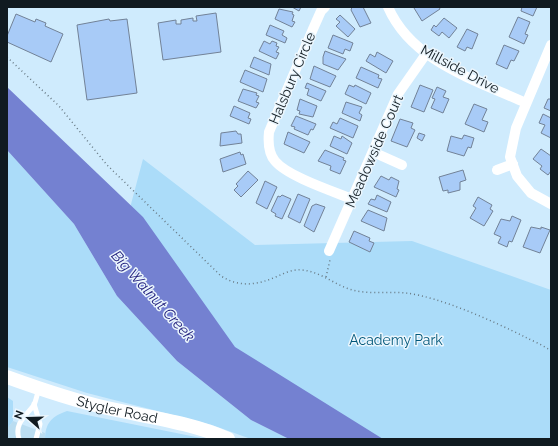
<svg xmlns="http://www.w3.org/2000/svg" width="558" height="446" viewBox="0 0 558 446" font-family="Raleway,sans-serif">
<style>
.built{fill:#baddf1}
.green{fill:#abdcf9}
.water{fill:#7481d1}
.building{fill:#a8cbf7;stroke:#728297}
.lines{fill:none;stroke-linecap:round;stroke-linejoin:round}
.path{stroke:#687a85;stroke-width:1.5;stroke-dasharray:1 3;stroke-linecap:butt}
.service{stroke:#fff;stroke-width:5}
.minor{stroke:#fff;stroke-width:10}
.secondary{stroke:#fff;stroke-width:14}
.labels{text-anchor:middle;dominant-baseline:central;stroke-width:3;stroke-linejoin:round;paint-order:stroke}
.street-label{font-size:14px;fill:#101a20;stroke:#ebf6fd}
.park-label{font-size:14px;fill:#01577a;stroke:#ebf6fd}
.water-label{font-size:15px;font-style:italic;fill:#23217e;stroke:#ebf6fd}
</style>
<rect width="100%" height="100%" fill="#cfebfd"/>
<polygon class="built" points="13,421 45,433 45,439 7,439 7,429"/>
<g class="green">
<polygon points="7,150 74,224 117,296 177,361 251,420 289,439 251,439 212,425 87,393 7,367"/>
<polygon points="143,159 255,245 412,241 551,290 551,439 329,439 117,257"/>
<polygon points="7,397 13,401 13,421 7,429"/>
<path d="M67 411 206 439H45C45 422 53 416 67 411Z"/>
</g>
<polygon class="water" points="7,87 143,217 235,347 383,439 289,439 251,420 177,361 117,296 74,224 7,150"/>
<g class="building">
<polygon points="292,7 301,7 299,11"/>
<polygon points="352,7 363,7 371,23 360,27 351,10"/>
<polygon points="415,7 439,7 440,9 422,21 414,8"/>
<polygon points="522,7 537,7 533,16 521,11"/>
<polygon points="279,9 293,12 292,14 294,15 292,21 295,22 292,27 275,19"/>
<polygon points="216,13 221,52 163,60 158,23 176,20 176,24 181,24 181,20 193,18 193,21 197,21 196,16"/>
<polygon points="16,14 35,22 36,19 46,23 45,26 63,34 51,62 7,42 7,36"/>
<polygon points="340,15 355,29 348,37 336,26 340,22 336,19"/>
<polygon points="518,17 530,22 525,34 528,35 524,44 509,37"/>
<polygon points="444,18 457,28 449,38 442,32 439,36 431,30 434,25 436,27"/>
<polygon points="109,19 110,21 127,19 137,93 87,100 77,25"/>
<polygon points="270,25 284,31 282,35 287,38 285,43 266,35"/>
<polygon points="467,29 478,34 472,49 467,47 465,51 457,47"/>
<polygon points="333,35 353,43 350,51 345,49 343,54 328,48"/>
<polygon points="264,41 270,44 272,41 277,43 276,46 279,47 276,52 279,53 276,59 259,51"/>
<polygon points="504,45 519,51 514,61 511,60 507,69 496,64"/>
<polygon points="325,51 346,59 338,70 323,64 323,57"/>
<polygon points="377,52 393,61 386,73 366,61 370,54 375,57"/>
<polygon points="254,57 271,64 269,75 250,67"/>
<polygon points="314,66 336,76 330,87 310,79"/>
<polygon points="361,67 379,75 378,78 382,79 378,88 356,78"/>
<polygon points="245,70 267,79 263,92 240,82"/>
<polygon points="307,83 326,91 321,101 307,95 309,89 305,88"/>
<polygon points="349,85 354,87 355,85 371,93 366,104 345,94"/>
<polygon points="420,85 433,90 424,112 411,107"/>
<polygon points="437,87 446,91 443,97 449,99 443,113 431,108 435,99 432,98"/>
<polygon points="243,89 257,93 256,95 259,96 256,102 259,103 256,108 238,101"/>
<polygon points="300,99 317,106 313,117 299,114 300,111 297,110"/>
<polygon points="548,99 551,99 551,111 544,108"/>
<polygon points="346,102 362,107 359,113 362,115 360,121 342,113"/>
<polygon points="474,104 487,109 482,120 488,122 484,132 465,124"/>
<polygon points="234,106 250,113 248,118 251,119 249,124 230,116"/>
<polygon points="543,114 551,118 551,138 541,133 545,125 539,123"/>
<polygon points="296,116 316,124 313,130 311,129 308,135 294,129 295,127 291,126"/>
<polygon points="340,118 358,126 353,138 330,128 333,122 337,124"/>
<polygon points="400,119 413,123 411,128 415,130 407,147 391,141"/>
<polygon points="236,131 238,134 241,134 242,143 220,146 221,133"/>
<polygon points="288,132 310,142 304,153 284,144"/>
<polygon points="419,133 425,135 422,141 417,138"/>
<polygon points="464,135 474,138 471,148 468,147 464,156 447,151 451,136 462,139"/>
<polygon points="334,136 341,139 342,136 352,143 347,154 330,146"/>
<polygon points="541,149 551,156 551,171 548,175 540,169 542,166 533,159"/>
<polygon points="325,150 344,158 343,160 346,161 340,174 330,170 331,166 318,161"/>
<polygon points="240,152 241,155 243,154 246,164 223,172 220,159"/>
<polygon points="463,170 466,180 460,182 460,190 448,193 448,190 443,191 439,177"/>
<polygon points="248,171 258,180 241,197 234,190 238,186 236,184"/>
<polygon points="381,176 389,180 391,177 399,181 397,189 399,190 396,197 374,187"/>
<polygon points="265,181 277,187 267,209 256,203"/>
<polygon points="298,194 310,199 300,223 288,217"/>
<polygon points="282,195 291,199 282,219 275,216 276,214 271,211 278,196 280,197"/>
<polygon points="377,195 391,202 387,212 368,204 371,199 375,200"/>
<polygon points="478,197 492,205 490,209 493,211 484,226 470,218 476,208 473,206"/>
<polygon points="316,204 325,207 314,232 304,226 312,206"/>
<polygon points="368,210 387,218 384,231 361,221"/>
<polygon points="512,216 521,220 512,242 509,241 507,247 498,243 501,237 494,234 501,219 510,221"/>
<polygon points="531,227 541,229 541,227 550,230 540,253 523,247"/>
<polygon points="354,231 370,238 369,241 374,243 370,252 349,242"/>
</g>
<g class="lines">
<g class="path">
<path d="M7 57 59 106 107 165 221 276C240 288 258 285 278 276 285 273 293 269 301 270 319 271 332 283 349 289 367 295 387 291 406 293 440 297 493 321 525 337 533 341 543 345 551 351"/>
<polyline points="326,277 330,260"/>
</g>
<g class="service">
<polyline points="34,404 40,424 36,439"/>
<path d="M19 439C14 423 26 416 34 405 36 401 37 394 39 389"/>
</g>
<g class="minor">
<path d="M325 7 321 11 313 29 269 132C268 142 268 153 275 161 287 176 332 191 352 199"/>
<path d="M388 7C412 62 476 80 526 103"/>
<polyline points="551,45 516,128 510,157 517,176 531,193 551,204"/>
<polyline points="373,152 402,165"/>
<polyline points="497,170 513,164"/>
<polyline points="329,251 398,94 426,54"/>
</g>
<path class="secondary" id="s1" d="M7 377C40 389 72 400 107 408 147 417 190 422 228 439"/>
</g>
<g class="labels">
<g class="street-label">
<text transform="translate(460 69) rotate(28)">Millside Drive</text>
<text transform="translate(292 78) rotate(-67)">Halsbury Circle</text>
<text transform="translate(374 151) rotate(-66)">Meadowside Court</text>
<text stroke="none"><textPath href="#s1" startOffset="115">Stygler Road</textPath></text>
</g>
<g class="park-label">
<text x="396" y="340">Academy Park</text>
</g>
<g class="water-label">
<text transform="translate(153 296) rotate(48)">Big Walnut Creek</text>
</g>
</g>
<rect width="558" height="446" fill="none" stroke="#101a20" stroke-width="16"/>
<g transform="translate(28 418) rotate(290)" stroke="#ebf6fd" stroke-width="3" paint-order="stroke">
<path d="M0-3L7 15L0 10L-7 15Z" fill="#101a20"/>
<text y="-6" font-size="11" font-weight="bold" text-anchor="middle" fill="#101a20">N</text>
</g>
</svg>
